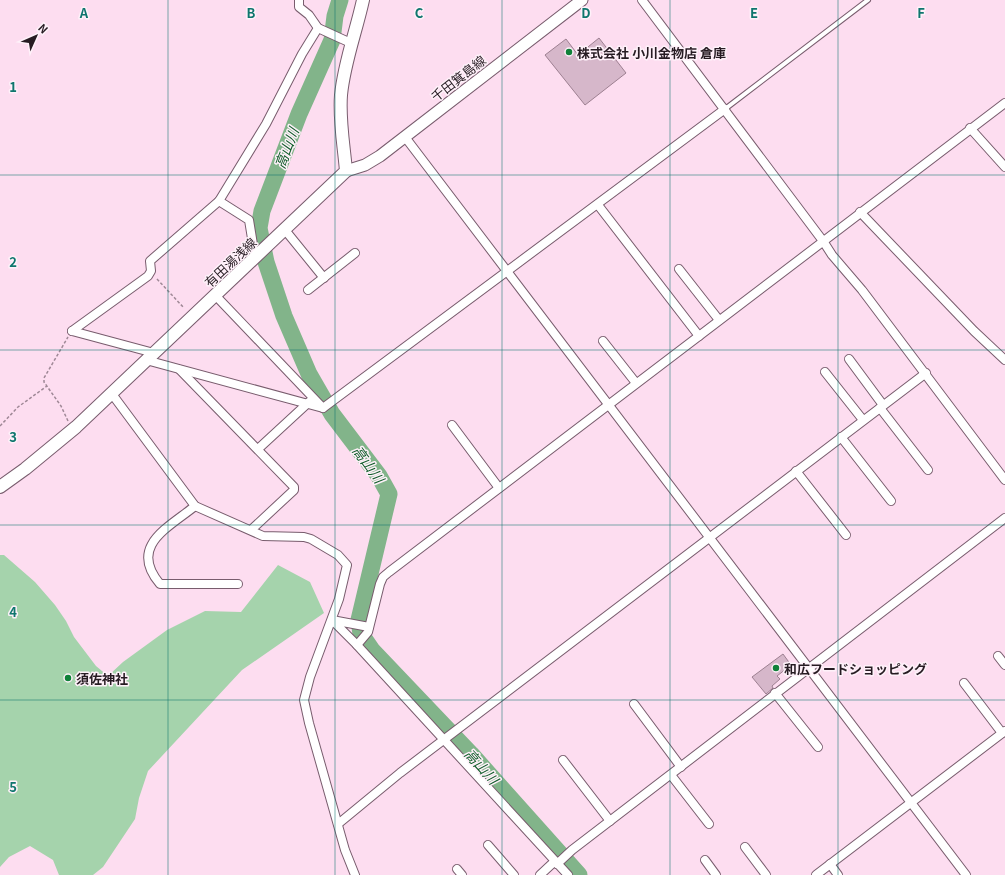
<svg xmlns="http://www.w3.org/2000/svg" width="1005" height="875" font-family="Georgia,'Noto Sans JP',serif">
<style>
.green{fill:#a5d3ac}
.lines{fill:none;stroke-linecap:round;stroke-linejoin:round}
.river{stroke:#82b48a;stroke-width:17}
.building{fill:#d6b7ca;stroke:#9d8091}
.lane-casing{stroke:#785c6d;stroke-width:6}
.street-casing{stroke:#785c6d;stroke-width:10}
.secondary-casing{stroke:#785c6d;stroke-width:13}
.primary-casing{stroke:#785c6d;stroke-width:14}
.path{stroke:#9f8896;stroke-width:1.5;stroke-dasharray:3 2;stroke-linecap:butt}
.lane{stroke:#fff;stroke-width:4}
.street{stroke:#fff;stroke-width:8}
.secondary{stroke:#fff;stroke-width:11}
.primary{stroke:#fff;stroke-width:12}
.grid{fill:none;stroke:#0f766e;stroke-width:1;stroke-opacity:0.55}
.poi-dot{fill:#0f8139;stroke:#fef1f9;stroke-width:1.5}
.labels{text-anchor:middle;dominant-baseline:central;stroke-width:3;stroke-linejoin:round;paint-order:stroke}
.poi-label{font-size:13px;font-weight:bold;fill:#261b22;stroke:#fef1f9;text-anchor:start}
.street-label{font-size:13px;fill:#261b22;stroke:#fef1f9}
.water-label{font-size:14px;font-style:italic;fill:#0e5c28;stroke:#fef1f9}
.grid-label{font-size:13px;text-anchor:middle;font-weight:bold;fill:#0f766e;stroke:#fef1f9;stroke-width:3;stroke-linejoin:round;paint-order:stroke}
</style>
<rect width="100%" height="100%" fill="#fdddf0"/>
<polygon class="green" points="0,555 4,555 35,582 55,605 66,621 74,637 96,666 108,676 123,662 167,630 205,611 241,612 278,565 310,582 324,613 242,670 148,771 139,798 135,819 103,867 93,875 59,875 53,860 30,846 9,857 0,867"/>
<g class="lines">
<polyline class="river" points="340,0 335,16 332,40 299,114 262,211 259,228 266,262 284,316 309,374 332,414 379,476 389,494 359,620 361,634 372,650 471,754 579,875"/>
</g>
<g class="building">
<polygon points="599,38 626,73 585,105 545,55 566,39 578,55"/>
<polygon points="783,654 791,665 777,676 780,679 772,686 773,688 766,694 752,677"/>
</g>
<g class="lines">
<g class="lane-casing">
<polyline id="lane" points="725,109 868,0"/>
</g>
<g class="street-casing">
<g id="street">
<polyline points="299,0 299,7 309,15 318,28 353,44"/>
<polyline points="642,0 823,241 832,255 862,290 1005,480"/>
<polyline points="970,128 1005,167"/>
<polyline points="405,137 966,875"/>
<polyline points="219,201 249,220 255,257"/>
<polyline points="598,205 699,336"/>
<polyline points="860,212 974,331 1005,360"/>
<polyline points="285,230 324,278"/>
<polyline points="679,269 719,320"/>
<polyline points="308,290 355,253"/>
<polyline points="215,295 323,408"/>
<polyline points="72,331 148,276 151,271 150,261 219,201 266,124 302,54 318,28"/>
<polyline points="72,331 154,353"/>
<polyline points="603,341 636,383"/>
<polyline points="849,359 883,405"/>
<polyline points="146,360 323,408 725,109"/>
<polyline points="180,370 294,487 294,490 251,530"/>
<polyline points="825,372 863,420"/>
<polyline points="112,394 195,506 263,536 304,537 311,539 338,555 347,565 339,599 310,677 304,700 309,723 345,850 355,875"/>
<polyline points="880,408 928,470"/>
<polyline points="452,425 499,488"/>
<polyline points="841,437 891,501"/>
<polyline points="258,449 309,402"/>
<polyline points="796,471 846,535"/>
<path d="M195,506C168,528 128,546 160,584H238"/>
<polyline points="369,627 332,620 357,645 568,875"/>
<polyline points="357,645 368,632 380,584 383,577 389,572 1005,103"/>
<polyline points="998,656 1005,665"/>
<polyline points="964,683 1002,733"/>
<polyline points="775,693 818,747"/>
<polyline points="634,704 681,767"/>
<polyline points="563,760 610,821"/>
<polyline points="671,775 709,824"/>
<polyline points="338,824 400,773 926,373"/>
<polyline points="488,845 514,875"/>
<polyline points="745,847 766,875"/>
<polyline points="705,860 716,875"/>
<polyline points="557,864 572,850 1005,518"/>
<polyline points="830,864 838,875"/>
<polyline points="457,869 462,875"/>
<polyline points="540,875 555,861"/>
<polyline points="816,875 1005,731"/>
</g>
</g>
<g class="secondary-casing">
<polyline id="secondary" points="346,171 365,165 380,156 582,0"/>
</g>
<g class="primary-casing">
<path id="primary" d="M0,487L25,469L76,427L346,171C344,146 339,121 341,95C344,63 356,32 363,0"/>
</g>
<g class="path">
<polyline points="157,279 184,308"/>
<polyline points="68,421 61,406 44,382 44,378 68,337"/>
<polyline points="0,426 18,407 47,386"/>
</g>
<use href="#lane" class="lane"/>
<use href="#street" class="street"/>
<use href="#secondary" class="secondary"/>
<use href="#primary" class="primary"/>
</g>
<path class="grid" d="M168,0V875M335,0V875M502,0V875M670,0V875M838,0V875M0,175H1005M0,350H1005M0,525H1005M0,700H1005"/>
<g class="poi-dot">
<circle cx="569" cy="52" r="4"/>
<circle cx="776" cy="668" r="4"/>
<circle cx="68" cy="678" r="4"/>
</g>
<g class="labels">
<g class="poi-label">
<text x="577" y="52">株式会社 小川金物店 倉庫</text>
<text x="784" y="668">和広フードショッピング</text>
<text x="76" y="678">須佐神社</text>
</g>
<g class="street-label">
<text transform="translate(458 78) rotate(-38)">千田箕島線</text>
<text transform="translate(230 262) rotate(-43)">有田湯浅線</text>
</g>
<g class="water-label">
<text transform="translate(286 148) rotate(-69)">高山川</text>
<text transform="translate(369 464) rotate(54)">高山川</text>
<text transform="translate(482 766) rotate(48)">高山川</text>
</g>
</g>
<g class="grid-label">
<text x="84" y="18">A</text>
<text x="251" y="18">B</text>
<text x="419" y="18">C</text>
<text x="586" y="18">D</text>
<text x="754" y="18">E</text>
<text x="921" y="18">F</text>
<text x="13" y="92">1</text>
<text x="13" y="267">2</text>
<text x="13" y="442">3</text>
<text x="13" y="617">4</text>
<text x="13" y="792">5</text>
</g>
<g transform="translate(36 36) rotate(45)" stroke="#fef1f9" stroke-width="3" paint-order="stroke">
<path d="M0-3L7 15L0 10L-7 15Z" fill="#261b22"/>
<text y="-6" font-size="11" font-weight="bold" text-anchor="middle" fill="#261b22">N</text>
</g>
</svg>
